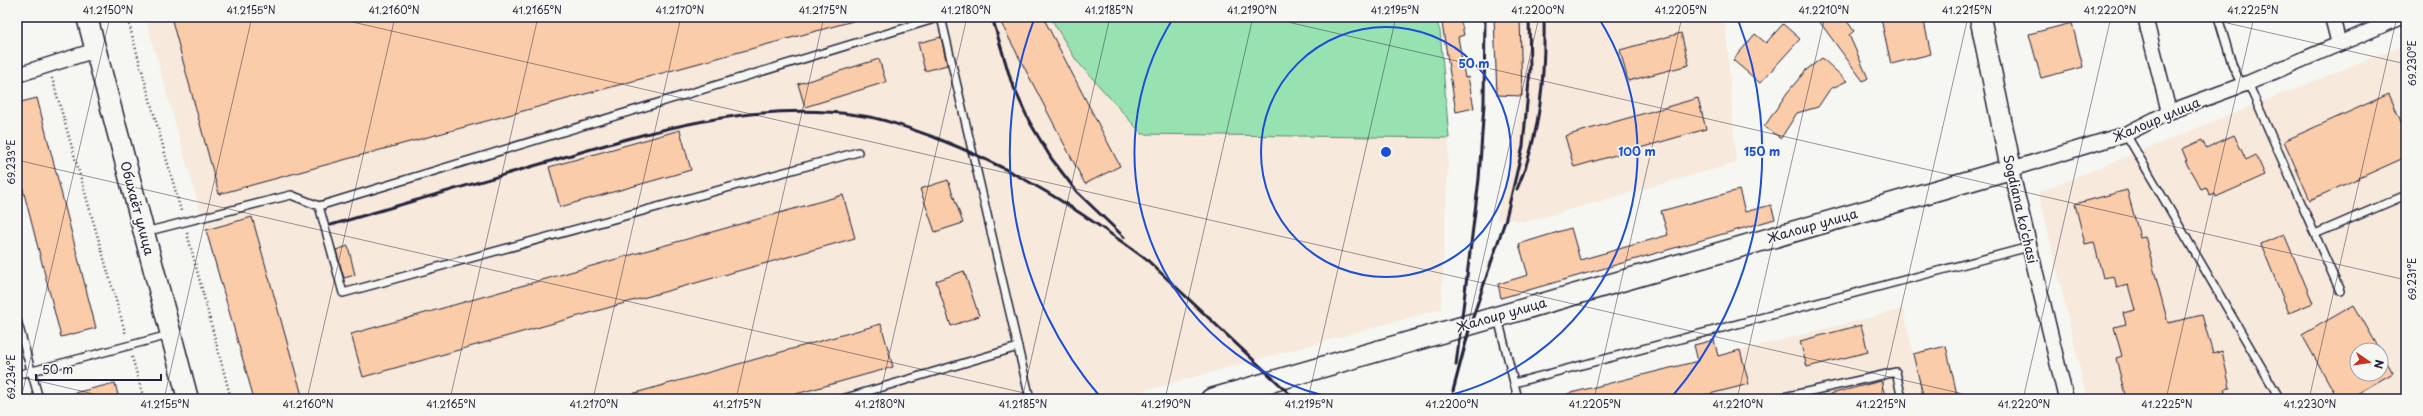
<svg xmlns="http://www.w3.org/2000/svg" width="2423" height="416" font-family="'Playpen Sans',sans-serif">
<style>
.built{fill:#f7e9dc;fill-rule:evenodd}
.green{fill:#98e2b1;stroke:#5d8276}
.building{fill:#facca9;stroke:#22223b}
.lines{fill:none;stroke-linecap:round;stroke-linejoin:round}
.lane-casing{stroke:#22223b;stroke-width:10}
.street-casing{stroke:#22223b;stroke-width:17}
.secondary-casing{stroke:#22223b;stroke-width:23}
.path{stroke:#22223b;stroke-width:2.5;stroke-dasharray:1 3;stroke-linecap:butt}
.lane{stroke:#f6f6f2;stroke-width:7}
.street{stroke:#f6f6f2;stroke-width:14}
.secondary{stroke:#f6f6f2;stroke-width:20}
.rail{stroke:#22223b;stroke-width:3}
.ticks{fill:none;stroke:#22223b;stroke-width:1;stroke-opacity:0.45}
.ring{fill:none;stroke:#1d4ed8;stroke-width:2}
.labels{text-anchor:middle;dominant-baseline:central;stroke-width:3.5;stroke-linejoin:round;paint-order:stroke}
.street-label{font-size:13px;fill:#22223b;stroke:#f6f6f2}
.centre{fill:#1d4ed8;stroke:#f6f6f2;stroke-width:2}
.ring-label{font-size:12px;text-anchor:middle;font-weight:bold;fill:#1d4ed8;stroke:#f6f6f2;stroke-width:3.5;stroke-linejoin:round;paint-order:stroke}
.neatline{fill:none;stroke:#22223b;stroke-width:1.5}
.ticks-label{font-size:10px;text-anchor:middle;fill:#22223b}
</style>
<rect width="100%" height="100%" fill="#f6f6f2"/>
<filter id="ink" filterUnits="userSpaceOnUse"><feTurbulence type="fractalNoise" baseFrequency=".025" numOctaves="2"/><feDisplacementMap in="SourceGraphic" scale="8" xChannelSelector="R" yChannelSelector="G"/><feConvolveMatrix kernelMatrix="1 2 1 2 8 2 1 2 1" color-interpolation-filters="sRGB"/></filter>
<g filter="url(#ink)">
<g class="built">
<polygon points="145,17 1050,17 1076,60 1142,134 1449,138 1441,309 1114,399 254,399"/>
<polygon points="1514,17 1725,17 1736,163 1525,222 1506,218 1496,220 1520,110"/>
<path d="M2406,44V399H2087L2039,192ZM2357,350H2381V374H2357Z"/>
<polygon points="1903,309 1913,354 1946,347 1958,399 1548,399 1698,361 1694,345 1714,340 1718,356"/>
</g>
<polygon class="green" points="1050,17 1435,17 1440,31 1449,138 1142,134 1076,60"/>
<g class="building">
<polygon points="171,17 852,17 853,21 219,194"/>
<polygon points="998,17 1043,17 1120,166 1085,184"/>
<polygon points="1441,17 1460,17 1464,35 1458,37 1465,78 1468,77 1474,108 1456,112"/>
<polygon points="1494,17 1520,17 1522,96 1497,95"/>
<polygon points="1816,17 1844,17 1854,31 1849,35 1868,78 1863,81"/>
<polygon points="1889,17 1923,17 1931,54 1891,64 1881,19"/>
<polygon points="2072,23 2083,67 2041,78 2029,34"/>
<polygon points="1783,24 1800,39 1760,83 1733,60 1755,34 1766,43"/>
<polygon points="1681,33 1689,65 1628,81 1620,50"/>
<polygon points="941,37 947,65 925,71 918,43"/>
<polygon points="1822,58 1847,81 1830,89 1818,107 1797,113 1781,138 1764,127 1787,93 1806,70"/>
<polygon points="879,59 886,82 805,107 798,84"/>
<polygon points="2389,94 2406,133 2406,157 2310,200 2284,141"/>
<polygon points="37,98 96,328 61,337 17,166 17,103"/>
<polygon points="1698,98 1706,129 1574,167 1565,136"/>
<polygon points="680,130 691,170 560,207 549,167"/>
<polygon points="2234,135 2246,160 2256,155 2265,175 2216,197 2215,194 2210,196 2206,187 2201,189 2185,161 2187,161 2182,149 2202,140 2206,148"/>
<polygon points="948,180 963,223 935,232 920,189"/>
<polygon points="1739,190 1745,212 1771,205 1775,219 1501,298 1498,284 1528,275 1519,244 1571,228 1580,260 1668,235 1661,211"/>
<polygon points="2127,190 2140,237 2145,236 2168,323 2202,315 2213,354 2222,351 2230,388 2224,389 2227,399 2126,399 2116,358 2122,356 2114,327 2126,324 2123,313 2135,310 2128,285 2117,288 2114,276 2103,278 2094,242 2085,244 2075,204"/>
<polygon points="843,195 855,238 363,377 351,334"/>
<polygon points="252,217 303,399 254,399 206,230"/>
<polygon points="2284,234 2313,303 2289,313 2261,244"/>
<polygon points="348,246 355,275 344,278 336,250"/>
<polygon points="964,271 979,316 951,326 936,281"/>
<polygon points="2354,305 2380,350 2357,350 2357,374 2381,374 2381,352 2393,373 2348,399 2338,399 2302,335"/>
<polygon points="881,324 893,367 778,399 629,399 628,395"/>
<polygon points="1861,325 1868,352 1807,367 1800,341"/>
<polygon points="1714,340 1718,356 1740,350 1749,384 1690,399 1568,399 1567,394 1698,361 1694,345"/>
<polygon points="1946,346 1958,399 1924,399 1913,354"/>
<polygon points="1881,381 1886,399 1831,399 1830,394"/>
<polygon points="115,383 119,399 71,399 70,394"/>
</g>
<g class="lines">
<g class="lane-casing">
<g id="lane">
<polyline points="941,17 1030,399"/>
<polyline points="2218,17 2233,67 2242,85"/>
<polyline points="2248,83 2340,291"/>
<polyline points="2126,134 2280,399"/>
<polyline points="319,206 941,17"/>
<polyline points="145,232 291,195 319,206 343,293 858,152"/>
<polyline points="2315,234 2406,195"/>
<polyline points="1498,318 1518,399"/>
<polyline points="17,320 39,399"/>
<polyline points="17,375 169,335"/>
<polyline points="1514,383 2029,247"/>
<polyline points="1262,386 1267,399"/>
<polyline points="842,399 1018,347"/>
<polyline points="1775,399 1896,372 1902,399"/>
</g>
</g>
<g class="street-casing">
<g id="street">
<polyline points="2145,17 2169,112"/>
<polyline points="2332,17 2339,44"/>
<polyline points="17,75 96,50"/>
<polyline points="2066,399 2011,169 2126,134 2169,112 2248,83 2402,17"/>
</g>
</g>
<g class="secondary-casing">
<g id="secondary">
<polyline points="87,17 188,399"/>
<polyline points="1211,399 2011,169 1980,17"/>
</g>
</g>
<g class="path">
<polyline points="127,17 181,211"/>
<polyline points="52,78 126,335"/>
<polyline points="187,233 231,399"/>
<polyline points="132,357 144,399"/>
</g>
<use href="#lane" class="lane"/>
<use href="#street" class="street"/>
<use href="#secondary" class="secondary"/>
<g class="rail">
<polyline points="992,17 1011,81 1029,121 1051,158 1077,192 1124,237"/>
<path d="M1517,189C1541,135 1545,76 1544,17"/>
<path d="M331,225C402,204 473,183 544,163C645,133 750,100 857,115C883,118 911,129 936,138C1016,169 1078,209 1147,260"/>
<polyline points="1144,257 1295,399"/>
<polyline points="1456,365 1479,179 1484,104 1485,17"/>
<polyline points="1453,391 1471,323 1506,218 1523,146 1530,70 1529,17"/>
</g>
</g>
</g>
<path class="ticks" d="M331,17L1985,399M1266,17L2406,280M2201,17L2406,64M17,160L1050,399M17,376L115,399M21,399L110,17M164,399L252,17M307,399L395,17M450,399L538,17M593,399L681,17M736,399L824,17M879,399L967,17M1022,399L1110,17M1165,399L1253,17M1308,399L1396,17M1451,399L1539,17M1594,399L1682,17M1737,399L1825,17M1880,399L1968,17M2023,399L2111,17M2166,399L2254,17M2309,399L2397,17"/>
<g class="ring">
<circle cx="1386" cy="152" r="125"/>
<path d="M1340 399A251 251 0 0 1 1174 17M1598 17A251 251 0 0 1 1432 399"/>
<path d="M1102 399A376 376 0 0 1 1035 17M1737 17A376 376 0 0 1 1670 399"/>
</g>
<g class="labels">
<g class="street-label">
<text transform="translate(2156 119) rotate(-23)">Жалоир улица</text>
<text transform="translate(138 208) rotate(75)">Обихаёт улица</text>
<text transform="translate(2021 209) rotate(77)">Sogdiana ko'chasi</text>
<text transform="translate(1812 225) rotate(-16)">Жалоир улица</text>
<text transform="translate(1501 314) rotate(-16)">Жалоир улица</text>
</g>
</g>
<circle cx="1386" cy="152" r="6" class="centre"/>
<g class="ring-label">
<text x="1474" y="68">50 m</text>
<text x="1637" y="156">100 m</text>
<text x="1762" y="156">150 m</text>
</g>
<rect width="2423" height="416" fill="none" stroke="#f6f6f2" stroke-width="44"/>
<g transform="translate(2369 362) rotate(103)"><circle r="19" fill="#f6f6f2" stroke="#a1a1a9"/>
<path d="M0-3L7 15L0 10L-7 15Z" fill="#c8321e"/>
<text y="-6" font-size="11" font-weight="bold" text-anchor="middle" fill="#22223b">N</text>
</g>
<path d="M36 374v6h125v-6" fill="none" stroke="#22223b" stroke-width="2"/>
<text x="42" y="374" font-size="12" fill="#22223b" stroke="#f6f6f2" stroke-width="3" paint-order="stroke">50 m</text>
<rect x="22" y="22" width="2379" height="372" class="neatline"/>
<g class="ticks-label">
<text x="108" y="14">41.2150°N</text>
<text x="251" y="14">41.2155°N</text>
<text x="394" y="14">41.2160°N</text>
<text x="537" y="14">41.2165°N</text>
<text x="680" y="14">41.2170°N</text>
<text x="823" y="14">41.2175°N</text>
<text x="966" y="14">41.2180°N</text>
<text x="1109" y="14">41.2185°N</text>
<text x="1252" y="14">41.2190°N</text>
<text x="1395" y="14">41.2195°N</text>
<text x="1538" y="14">41.2200°N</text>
<text x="1681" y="14">41.2205°N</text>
<text x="1824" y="14">41.2210°N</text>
<text x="1967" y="14">41.2215°N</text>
<text x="2110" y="14">41.2220°N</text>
<text x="2253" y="14">41.2225°N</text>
<text transform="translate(2412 63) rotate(-90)" y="4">69.230°E</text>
<text transform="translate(11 162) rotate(-90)" y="4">69.233°E</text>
<text transform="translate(2412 279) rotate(-90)" y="4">69.231°E</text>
<text transform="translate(11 377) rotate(-90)" y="4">69.234°E</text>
<text x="165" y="408">41.2155°N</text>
<text x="308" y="408">41.2160°N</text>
<text x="451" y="408">41.2165°N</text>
<text x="594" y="408">41.2170°N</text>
<text x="737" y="408">41.2175°N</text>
<text x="880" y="408">41.2180°N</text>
<text x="1023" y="408">41.2185°N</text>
<text x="1166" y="408">41.2190°N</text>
<text x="1309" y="408">41.2195°N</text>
<text x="1452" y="408">41.2200°N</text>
<text x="1595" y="408">41.2205°N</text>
<text x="1738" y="408">41.2210°N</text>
<text x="1881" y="408">41.2215°N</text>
<text x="2024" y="408">41.2220°N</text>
<text x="2167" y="408">41.2225°N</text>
<text x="2310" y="408">41.2230°N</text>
</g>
</svg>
